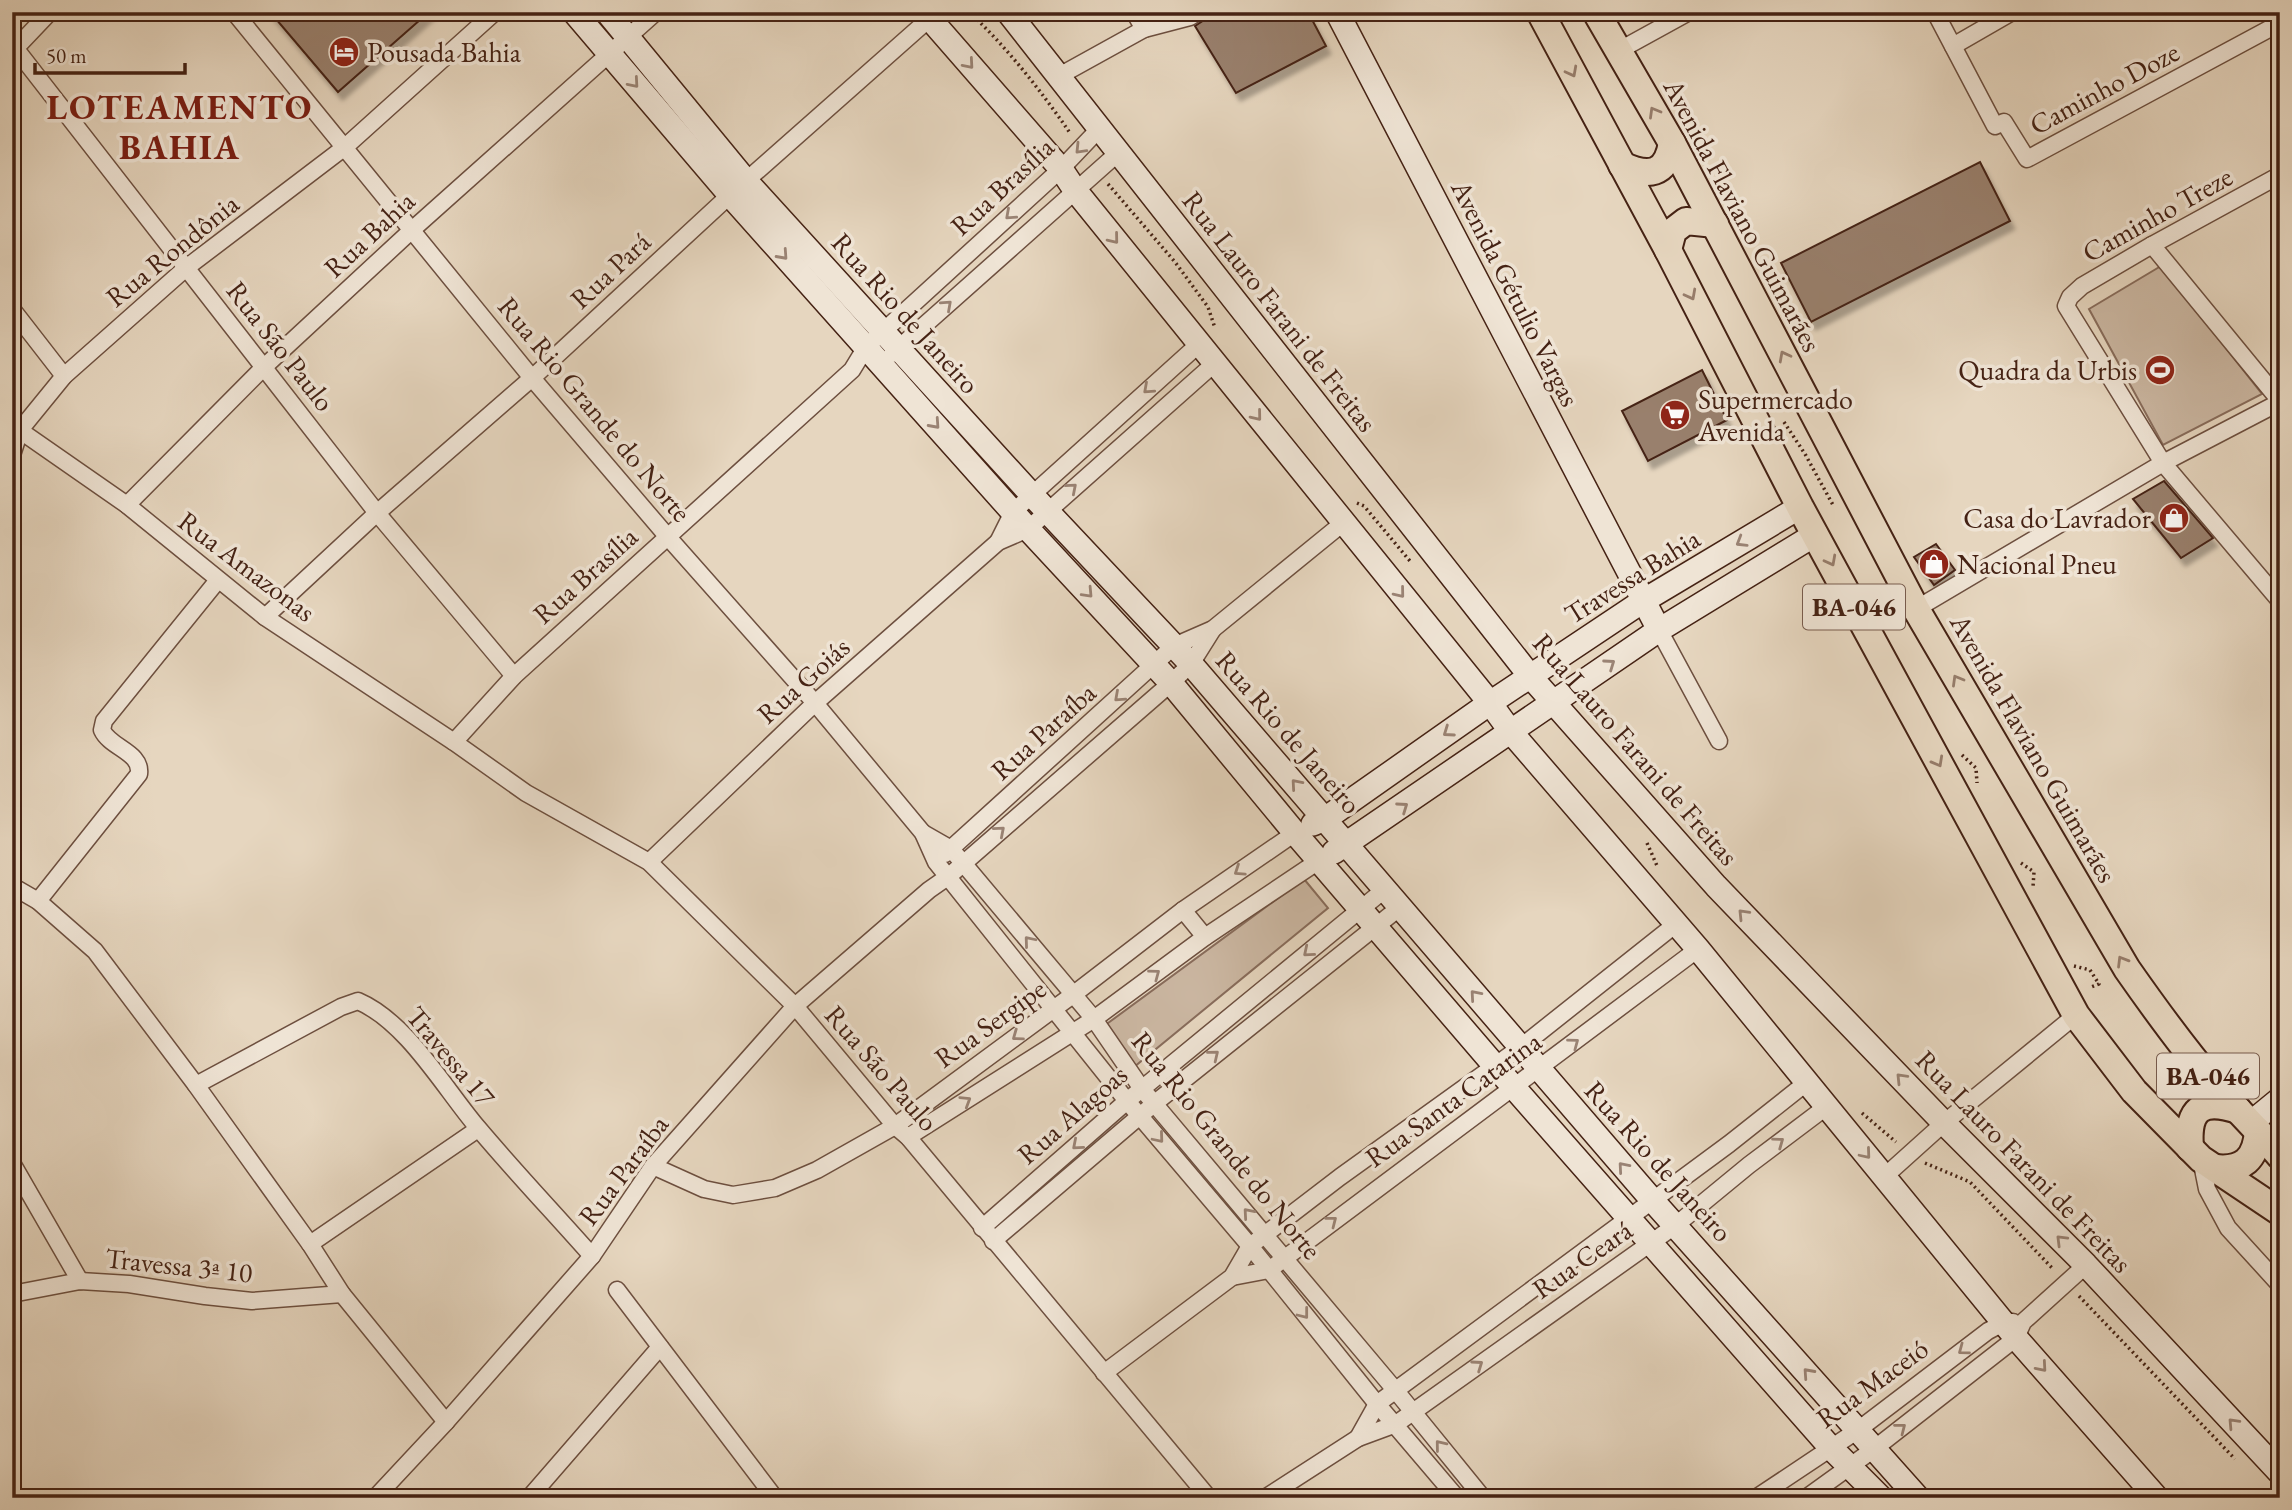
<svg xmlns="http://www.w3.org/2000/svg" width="2292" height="1510" font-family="'EB Garamond',serif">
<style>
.green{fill:#cbb7a2;stroke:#886c5b;stroke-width:2}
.building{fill:#99806d;stroke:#452214;stroke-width:2;filter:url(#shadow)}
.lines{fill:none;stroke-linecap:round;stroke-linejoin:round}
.street-casing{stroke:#6d4f3f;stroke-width:19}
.secondary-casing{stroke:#452214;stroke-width:26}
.primary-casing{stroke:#452214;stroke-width:30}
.path{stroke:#452214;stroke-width:3.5;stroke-dasharray:2 3.5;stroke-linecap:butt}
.street{stroke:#efe4d5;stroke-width:16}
.secondary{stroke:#efe4d5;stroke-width:23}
.primary{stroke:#e6d6bf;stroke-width:26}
.oneway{stroke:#9a8374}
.oneway2{stroke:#967c6a}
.labels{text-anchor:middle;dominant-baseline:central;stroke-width:7;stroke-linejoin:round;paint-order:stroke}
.shield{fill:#efe4d5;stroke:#785c4e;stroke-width:2}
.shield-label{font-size:26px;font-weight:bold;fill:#452214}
.poi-label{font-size:28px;fill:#452214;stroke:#efe4d5;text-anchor:start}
.street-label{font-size:28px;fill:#452214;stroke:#efe4d5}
.district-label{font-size:35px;font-weight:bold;letter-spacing:2px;fill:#7a1f14;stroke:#efe4d5}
</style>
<defs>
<filter id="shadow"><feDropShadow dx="4.5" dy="8" stdDeviation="2" flood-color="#0004"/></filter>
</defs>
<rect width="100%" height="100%" fill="#e6d6bf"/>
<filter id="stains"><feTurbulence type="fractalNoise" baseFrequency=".00286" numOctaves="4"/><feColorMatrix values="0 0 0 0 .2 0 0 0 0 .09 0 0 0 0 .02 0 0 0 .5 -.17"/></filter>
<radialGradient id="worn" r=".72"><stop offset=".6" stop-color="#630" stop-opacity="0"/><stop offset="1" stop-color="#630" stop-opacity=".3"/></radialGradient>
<g class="green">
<polygon points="2161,266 2262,394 2163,445 2089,309"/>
<polygon points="1304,879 1328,908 1134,1067 1104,1026"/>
</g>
<g class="building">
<polygon points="270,12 429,12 338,92"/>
<polygon points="1208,12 1308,12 1326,46 1236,93 1195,26 1204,20"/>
<polygon points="1980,162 2010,221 1811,322 1781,263"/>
<polygon points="1702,370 1727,420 1648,461 1622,411"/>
<polygon points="2164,481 2213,538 2181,558 2133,499"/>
<polygon points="1936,544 1955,570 1934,585 1914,557"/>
</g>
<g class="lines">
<g class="street-casing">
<g id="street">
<polyline points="234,12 532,378 667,536 815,703 923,833 936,862 1127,1101 1250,1246 1377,1404 1457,1498"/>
<polyline points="1134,12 1144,29"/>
<polyline points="1935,12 1995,126 2004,122 2027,159 2280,23"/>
<polyline points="12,44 377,513 514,676"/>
<polyline points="1953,46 2012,12"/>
<polyline points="1618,51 1689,12"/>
<polyline points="12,52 50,12"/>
<polyline points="1059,76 1144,29 1190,17 1198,12"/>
<polyline points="2280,175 2152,245 2082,286 2070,297 2066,306 2163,463 2280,601"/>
<polyline points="2152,245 2280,401"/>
<polyline points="12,309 64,376"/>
<polyline points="892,354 1118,153"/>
<polyline points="12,425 127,505 265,617 454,742 526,793 649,862 795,1006 895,1126 908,1137 1209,1498"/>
<polyline points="12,455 20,430 64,376 186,268 345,147 495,12"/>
<polyline points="127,505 264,367 413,229 656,12"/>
<polyline points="998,542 1013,512 1199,344"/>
<polyline points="1916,609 2163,463 2280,402"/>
<polyline points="265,617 377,513 532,378 730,195 929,19"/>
<polyline points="1659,630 1719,741"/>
<polyline points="454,742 514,676 852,370 866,347 1061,169 1099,129"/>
<polyline points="923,833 951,849 963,863 1094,1019 1142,1089 1396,1391 1483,1498"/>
<polyline points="945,854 1174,646 1213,629 1343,523"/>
<polyline points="649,862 815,703 998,542 1028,529 1215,363"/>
<polyline points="12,886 38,901 95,951 196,1085 310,1244 342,1294 446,1422"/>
<path d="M38,901L139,774C142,752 110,748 102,730L104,721L218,580"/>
<polyline points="1183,910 1205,937"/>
<path d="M196,1085L341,1007L358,1001C407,1022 444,1088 478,1128C515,1172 554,1213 592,1256"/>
<polyline points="908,1137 1094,1019 1205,937 1320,860"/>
<polyline points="2201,1159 2207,1189 2228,1228 2280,1285"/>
<polyline points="12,1163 80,1281"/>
<polyline points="653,1166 704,1189 733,1195 775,1188 817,1170 895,1126 1074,994 1183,910 1295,833"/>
<polyline points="1884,1177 1944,1123 2076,1015"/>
<polyline points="982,1228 1127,1101 1384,890"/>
<polyline points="993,1241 1155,1103 1399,908"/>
<polyline points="310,1244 478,1129"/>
<polyline points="1232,1277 1269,1270 1698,949"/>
<polyline points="617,1290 775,1498"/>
<polyline points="12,1294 80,1281 129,1284 205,1296 252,1301 342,1294"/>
<polyline points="1104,1373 1232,1277 1250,1246 1340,1177 1521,1047 1676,924"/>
<polyline points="1358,1438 1377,1404 1729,1144 1806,1083"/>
<polyline points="375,1498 446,1422 592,1256 653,1166 795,1006 929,890 949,876 1171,683 1191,664 1213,629"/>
<polyline points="529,1498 660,1347"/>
<polyline points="1265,1498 1358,1438 1396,1424 1676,1225 1749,1165 1826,1107"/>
<polyline points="1756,1498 1858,1430 1988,1331 2005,1322 2013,1322"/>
<polyline points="1806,1498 1874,1449 2016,1338 2023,1322 2086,1265"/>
</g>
</g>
<g class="secondary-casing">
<g id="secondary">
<polyline points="574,12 730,195 1028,529 1171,683 1295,833 1495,1066 1830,1447 1881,1498"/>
<polyline points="607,12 746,181 1031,494 1191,664 1653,1201 1918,1498"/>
<polyline points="924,12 1061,169 1075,190 1490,703 1511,732 1698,949 2016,1338 2157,1498"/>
<polyline points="1008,12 1530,676 1716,886 1944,1123 2086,1265 2280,1473"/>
<polyline points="1337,12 1659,630"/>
<polyline points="1313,824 1325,819 1490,703 1643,601 1800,507"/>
<polyline points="1334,852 1659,630 1816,534"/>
<polyline points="2252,1122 2280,1099"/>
</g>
</g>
<g class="primary-casing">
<g id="primary">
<polyline points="1540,12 1668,250 1800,507 2076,1015 2134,1091 2201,1159 2280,1212"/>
<path d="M1596,12L1672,143L1916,609L2127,969C2155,1009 2183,1048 2215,1085C2236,1109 2259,1131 2280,1156"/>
<path d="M1622,165C1648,177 1666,176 1672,143"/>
<polyline points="1668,250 1673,231 1686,221 1715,224"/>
<path d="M2190,1148C2187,1109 2201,1098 2238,1110"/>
<path d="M2215,1168C2243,1171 2256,1159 2258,1131"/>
</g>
</g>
<g class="path">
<path d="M969,12C1006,46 1042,92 1070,133"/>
<polyline points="1108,184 1175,262 1208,307 1215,328"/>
<polyline points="1784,422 1805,454 1833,505"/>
<polyline points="1357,503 1364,506 1410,561"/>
<polyline points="1962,755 1976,768 1977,783"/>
<polyline points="1647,843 1658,868"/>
<polyline points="2021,863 2034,872 2033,887"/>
<polyline points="2074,966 2090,970 2099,984 2089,988"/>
<polyline points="1862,1113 1896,1142"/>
<polyline points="1925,1163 1970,1182 2054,1270"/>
<polyline points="2079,1296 2235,1459"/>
</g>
<use href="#street" class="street"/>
<use href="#secondary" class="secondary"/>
<use href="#primary" class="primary"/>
</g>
<defs><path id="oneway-chevron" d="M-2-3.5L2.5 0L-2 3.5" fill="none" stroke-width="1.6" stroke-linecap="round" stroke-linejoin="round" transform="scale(1.75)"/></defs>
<g class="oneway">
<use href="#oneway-chevron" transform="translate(969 64) rotate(49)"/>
<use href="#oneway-chevron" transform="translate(634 83) rotate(49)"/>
<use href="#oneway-chevron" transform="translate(1080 149) rotate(134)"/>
<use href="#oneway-chevron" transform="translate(1010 215) rotate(138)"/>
<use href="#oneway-chevron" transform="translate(1114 239) rotate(51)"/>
<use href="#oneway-chevron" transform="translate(783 255) rotate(48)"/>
<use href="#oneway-chevron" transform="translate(947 305) rotate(-42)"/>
<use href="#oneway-chevron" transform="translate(1148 389) rotate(138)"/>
<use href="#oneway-chevron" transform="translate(1257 416) rotate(51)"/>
<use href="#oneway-chevron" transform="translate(935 424) rotate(48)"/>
<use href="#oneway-chevron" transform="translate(1072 488) rotate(-41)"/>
<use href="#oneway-chevron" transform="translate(1741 542) rotate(149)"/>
<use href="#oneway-chevron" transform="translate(1088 593) rotate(47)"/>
<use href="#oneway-chevron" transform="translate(1400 593) rotate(51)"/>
<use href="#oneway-chevron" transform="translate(1610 664) rotate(-35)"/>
<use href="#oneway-chevron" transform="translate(1119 697) rotate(138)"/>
<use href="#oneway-chevron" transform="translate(1448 732) rotate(145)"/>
<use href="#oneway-chevron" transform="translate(1296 784) rotate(-131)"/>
<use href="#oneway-chevron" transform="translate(1403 807) rotate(-35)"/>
<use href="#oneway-chevron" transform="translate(1000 831) rotate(-41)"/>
<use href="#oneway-chevron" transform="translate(1239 871) rotate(146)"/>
<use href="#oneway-chevron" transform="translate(1743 914) rotate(-134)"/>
<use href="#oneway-chevron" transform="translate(1029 941) rotate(-130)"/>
<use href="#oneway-chevron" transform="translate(1308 952) rotate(140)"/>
<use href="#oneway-chevron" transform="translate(1155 974) rotate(-37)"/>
<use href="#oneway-chevron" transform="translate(1475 995) rotate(-131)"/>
<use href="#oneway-chevron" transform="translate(1017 1036) rotate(144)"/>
<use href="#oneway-chevron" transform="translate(1574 1043) rotate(-37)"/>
<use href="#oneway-chevron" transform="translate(1214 1055) rotate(-39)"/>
<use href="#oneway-chevron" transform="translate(1901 1078) rotate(-134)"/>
<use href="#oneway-chevron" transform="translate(966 1101) rotate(-32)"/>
<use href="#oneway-chevron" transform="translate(1159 1138) rotate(50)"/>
<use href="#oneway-chevron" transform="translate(1779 1142) rotate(-36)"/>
<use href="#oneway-chevron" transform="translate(1077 1145) rotate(139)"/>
<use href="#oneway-chevron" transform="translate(1866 1154) rotate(50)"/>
<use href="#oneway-chevron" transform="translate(1623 1167) rotate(-131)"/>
<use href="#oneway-chevron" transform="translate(1248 1213) rotate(-131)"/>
<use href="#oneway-chevron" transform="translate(1332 1221) rotate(-38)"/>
<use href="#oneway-chevron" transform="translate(2061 1240) rotate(-135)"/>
<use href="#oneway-chevron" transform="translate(1304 1314) rotate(52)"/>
<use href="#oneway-chevron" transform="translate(1963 1350) rotate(143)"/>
<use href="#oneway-chevron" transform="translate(1478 1365) rotate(-35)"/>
<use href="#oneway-chevron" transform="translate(2042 1367) rotate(49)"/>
<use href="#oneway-chevron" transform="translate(1808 1373) rotate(-132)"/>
<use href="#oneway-chevron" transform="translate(2233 1423) rotate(-133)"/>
<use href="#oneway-chevron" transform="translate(1901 1428) rotate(-38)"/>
<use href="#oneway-chevron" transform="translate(1440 1445) rotate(-129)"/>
</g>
<g class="oneway2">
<use href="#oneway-chevron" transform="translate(1572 72) rotate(62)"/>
<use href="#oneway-chevron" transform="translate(1654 112) rotate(-120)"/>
<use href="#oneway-chevron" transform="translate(1691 295) rotate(62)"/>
<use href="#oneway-chevron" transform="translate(1784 356) rotate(-118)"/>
<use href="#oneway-chevron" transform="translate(1831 561) rotate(62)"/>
<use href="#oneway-chevron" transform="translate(1957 680) rotate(-120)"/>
<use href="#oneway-chevron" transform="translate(1938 762) rotate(61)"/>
<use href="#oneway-chevron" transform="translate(2122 961) rotate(-121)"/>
</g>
<defs>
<g id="hotel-disc" transform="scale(1.575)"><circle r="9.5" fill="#8f2418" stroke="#efe4d5"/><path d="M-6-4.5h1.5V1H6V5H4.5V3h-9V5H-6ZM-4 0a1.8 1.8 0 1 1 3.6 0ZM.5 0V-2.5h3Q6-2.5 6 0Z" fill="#fff"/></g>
<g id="stadium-disc" transform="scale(1.575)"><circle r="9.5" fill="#8f2418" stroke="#efe4d5"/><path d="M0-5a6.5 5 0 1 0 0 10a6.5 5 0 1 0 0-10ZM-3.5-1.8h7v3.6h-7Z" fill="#fff"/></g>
<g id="supermarket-disc" transform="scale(1.575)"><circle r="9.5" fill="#8f2418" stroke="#efe4d5"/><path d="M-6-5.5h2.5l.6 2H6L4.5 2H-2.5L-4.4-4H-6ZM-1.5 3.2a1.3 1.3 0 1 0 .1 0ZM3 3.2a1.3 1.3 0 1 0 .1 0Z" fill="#fff"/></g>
<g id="shop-disc" transform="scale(1.575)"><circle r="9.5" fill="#8f2418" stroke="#efe4d5"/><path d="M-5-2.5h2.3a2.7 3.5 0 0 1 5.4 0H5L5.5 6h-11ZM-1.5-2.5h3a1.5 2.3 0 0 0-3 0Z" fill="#fff"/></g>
</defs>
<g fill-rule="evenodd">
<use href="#hotel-disc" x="344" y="52"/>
<use href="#stadium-disc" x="2160" y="370"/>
<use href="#supermarket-disc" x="1675" y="415"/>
<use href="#shop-disc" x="2174" y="518"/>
<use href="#shop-disc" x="1934" y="564"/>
</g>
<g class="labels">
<g class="shield">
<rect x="1803" y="584.5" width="102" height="45" rx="5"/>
<rect x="2157" y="1053.5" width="102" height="45" rx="5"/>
</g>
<g class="shield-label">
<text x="1854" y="607">BA-046</text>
<text x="2208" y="1076">BA-046</text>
</g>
<g class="poi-label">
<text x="367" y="52">Pousada Bahia</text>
<text x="2137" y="370" text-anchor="end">Quadra da Urbis</text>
<text x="1698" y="399">Supermercado<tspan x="1698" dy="32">Avenida</tspan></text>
<text x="2151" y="518" text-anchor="end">Casa do Lavrador</text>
<text x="1957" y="564">Nacional Pneu</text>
</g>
<g class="street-label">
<text transform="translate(2104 88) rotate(-28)">Caminho Doze</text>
<text transform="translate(1002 186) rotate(-43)">Rua Brasília</text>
<text transform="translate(2157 214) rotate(-29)">Caminho Treze</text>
<text transform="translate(1743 215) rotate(62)">Avenida Flaviano Guimarães</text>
<text transform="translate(369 234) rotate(-43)">Rua Bahia</text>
<text transform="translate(172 250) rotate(-39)">Rua Rondônia</text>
<text transform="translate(610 270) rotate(-43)">Rua Pará</text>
<text transform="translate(1516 293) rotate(63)">Avenida Gétulio Vargas</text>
<text transform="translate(1280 311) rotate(52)">Rua Lauro Farani de Freitas</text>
<text transform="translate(906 313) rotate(48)">Rua Rio de Janeiro</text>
<text transform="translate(281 346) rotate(52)">Rua São Paulo</text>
<text transform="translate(595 409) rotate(50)">Rua Rio Grande do Norte</text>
<text transform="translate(247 566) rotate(37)">Rua Amazonas</text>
<text transform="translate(585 575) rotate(-42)">Rua Brasília</text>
<text transform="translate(1632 576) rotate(-32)">Travessa Bahia</text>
<text transform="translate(803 680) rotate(-42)">Rua Goiás</text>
<text transform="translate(1043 731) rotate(-42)">Rua Paraíba</text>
<text transform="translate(1289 732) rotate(49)">Rua Rio de Janeiro</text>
<text transform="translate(2034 748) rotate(60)">Avenida Flaviano Guimarães</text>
<text transform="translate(1636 749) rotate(49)">Rua Lauro Farani de Freitas</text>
<text transform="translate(990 1023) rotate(-36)">Rua Sergipe</text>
<text transform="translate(451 1056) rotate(50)">Travessa 17</text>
<text transform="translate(882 1068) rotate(49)">Rua São Paulo</text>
<text transform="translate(1453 1099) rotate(-36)">Rua Santa Catarina</text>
<text transform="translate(1072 1114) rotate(-41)">Rua Alagoas</text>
<text transform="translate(1227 1145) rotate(51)">Rua Rio Grande do Norte</text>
<text transform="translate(1659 1161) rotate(48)">Rua Rio de Janeiro</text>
<text transform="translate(2024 1161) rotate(46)">Rua Lauro Farani de Freitas</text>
<text transform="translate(623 1170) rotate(-53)">Rua Paraíba</text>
<text transform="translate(1582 1259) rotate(-35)">Rua Ceará</text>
<text transform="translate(179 1265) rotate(6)">Travessa 3ª 10</text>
<text transform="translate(1872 1383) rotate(-36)">Rua Maceió</text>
</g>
<g class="district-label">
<text x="180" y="106">LOTEAMENTO<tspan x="180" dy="40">BAHIA</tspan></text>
</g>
</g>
<rect width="2292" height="1510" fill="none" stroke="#e6d6bf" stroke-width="42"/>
<rect x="14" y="14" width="2264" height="1482" fill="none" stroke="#452214" stroke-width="3.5"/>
<rect x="21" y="21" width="2250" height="1468" fill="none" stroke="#452214" stroke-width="2"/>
<path d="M35 63v10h150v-10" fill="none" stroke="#452214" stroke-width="3.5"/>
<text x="46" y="63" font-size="21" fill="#452214" stroke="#efe4d5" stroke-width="5" paint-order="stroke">50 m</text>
<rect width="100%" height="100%" filter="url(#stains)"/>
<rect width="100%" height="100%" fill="url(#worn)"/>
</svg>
